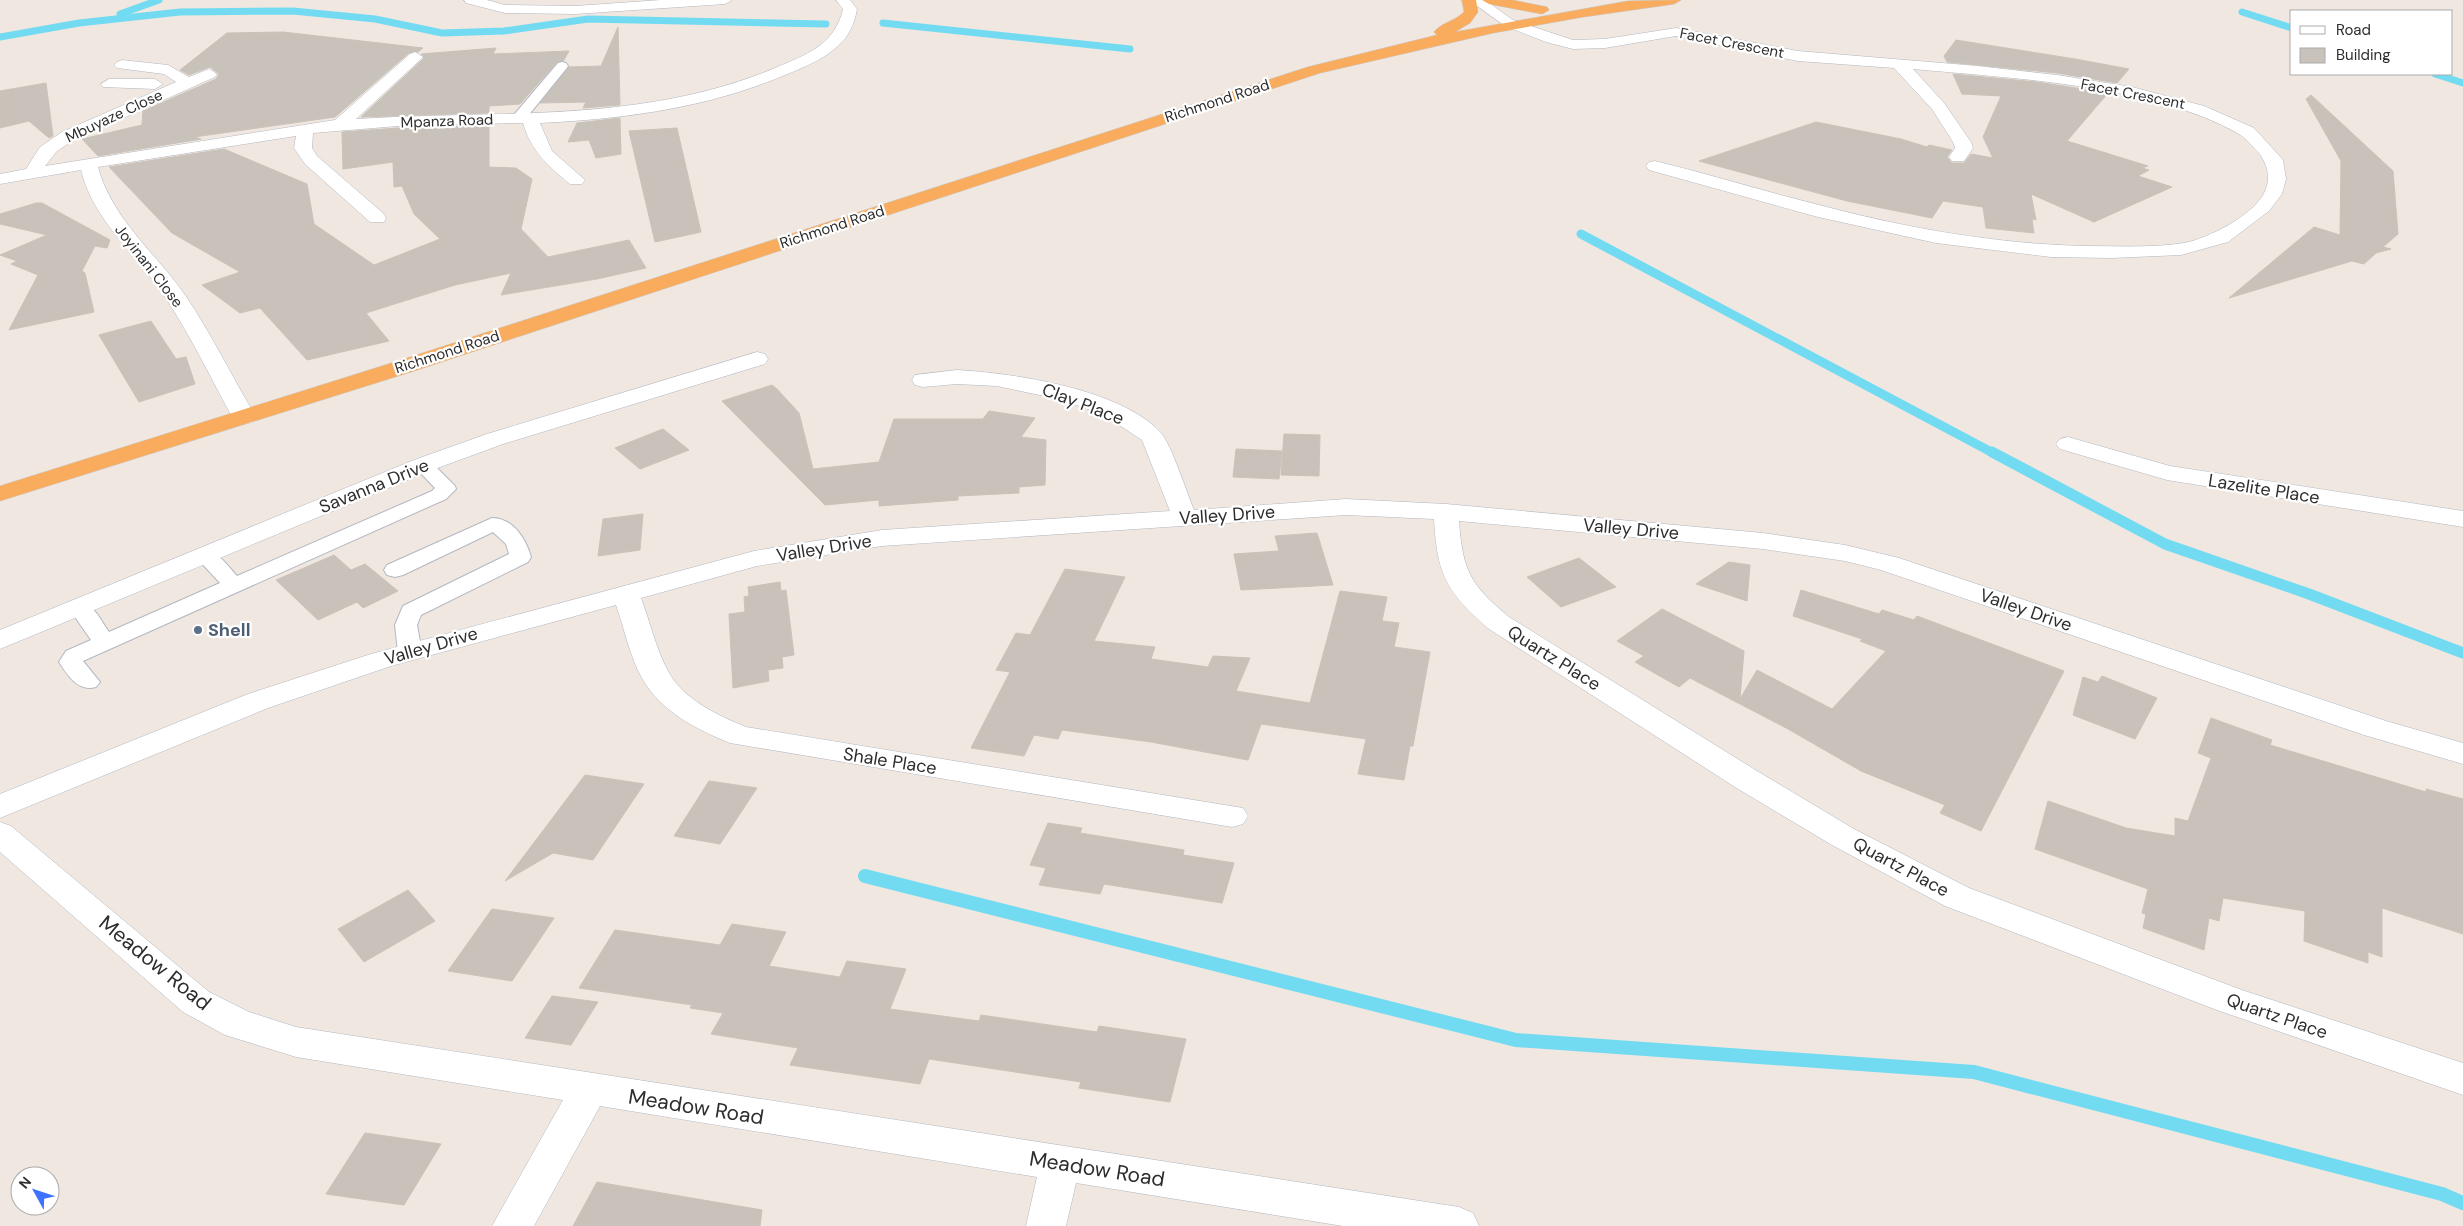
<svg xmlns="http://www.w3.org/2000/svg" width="2463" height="1226" font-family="'DM Sans',sans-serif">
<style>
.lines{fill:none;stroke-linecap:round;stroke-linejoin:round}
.stream-far3{stroke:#72dbf2;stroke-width:7}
.stream-far2{stroke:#72dbf2;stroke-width:9}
.stream-far1{stroke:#72dbf2;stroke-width:11}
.stream{stroke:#72dbf2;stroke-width:14}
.building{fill:#c8c2bb;stroke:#cbc3b9}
.service-casing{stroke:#b3b7c1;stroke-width:2}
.minor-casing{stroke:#b3b7c1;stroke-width:1}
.tertiary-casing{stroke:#b3b7c1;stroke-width:1}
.trunk-casing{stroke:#c8c8c8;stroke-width:1}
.service{fill:#fff;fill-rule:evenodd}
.minor{fill:#fff;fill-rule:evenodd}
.tertiary{fill:#fff;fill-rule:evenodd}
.trunk{fill:#faac5e;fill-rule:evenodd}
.service-dot{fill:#5c6f8a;stroke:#fff;stroke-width:2}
.labels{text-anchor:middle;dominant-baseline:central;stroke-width:4.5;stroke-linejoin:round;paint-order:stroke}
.far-street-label{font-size:15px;fill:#2d2d2d;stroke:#fff}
.street-label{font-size:18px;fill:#2d2d2d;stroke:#fff}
.service-label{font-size:18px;font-weight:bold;fill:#4e5e75;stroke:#fff;text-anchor:start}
.near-street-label{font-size:21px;fill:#2d2d2d;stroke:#fff}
</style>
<rect width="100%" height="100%" fill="#efe7e0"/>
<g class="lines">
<g class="stream-far3">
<polyline points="2242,12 2292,28"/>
<polyline points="120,14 159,0"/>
<polyline points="883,23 1130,49"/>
<polyline points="0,37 79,23 180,12 293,11 375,19 442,33 504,31 588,19 826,24"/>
<polyline points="2435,74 2463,83"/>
</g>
<polyline class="stream-far2" points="1581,234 1995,454"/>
<polyline class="stream-far1" points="1992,452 2165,544 2309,594 2463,653"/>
<polyline class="stream" points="865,876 1516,1040 1974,1072 2442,1194 2463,1203"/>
</g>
<g class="building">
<polygon points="618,27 620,105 583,108 586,102 540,103 569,67 601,66"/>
<polygon points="283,32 423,48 418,52 409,53 335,117 194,137 201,139 98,156 82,139 142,125 143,111 216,79 219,74 210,67 189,75 180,70 227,33"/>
<polygon points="1956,40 2075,59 2129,69 2117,83 2057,73 1947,62 1944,56"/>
<polygon points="496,48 493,54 569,51 564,60 557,62 520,104 489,106 489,113 361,117 424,58 421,54"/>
<polygon points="1953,74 2037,82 2108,93 2067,141 2148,166 2142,168 2149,170 2138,176 2172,187 2094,222 2031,194 2036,220 2032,219 2034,233 1986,228 1983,207 1943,201 1932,218 1847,201 1699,161 1816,122 1901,139 1927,147 1929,145 1952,150 1947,157 1952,163 1964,163 1971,154 1993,158 1983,137 2001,96 1962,94"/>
<polygon points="46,83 53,136 49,138 29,121 0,128 0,91"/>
<polygon points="2311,95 2393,171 2398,234 2383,247 2391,249 2376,253 2364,264 2352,261 2229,298 2314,227 2340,235 2341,161 2306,99"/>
<polygon points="620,118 621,154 596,158 589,140 568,142 577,123"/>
<polygon points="489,126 489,167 516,168 532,179 521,229 548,257 629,240 646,268 597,279 501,295 511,273 455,285 366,313 389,341 307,360 260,308 240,313 202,285 240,272 172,233 109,167 224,149 307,184 314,224 374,265 440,239 414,214 402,186 394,187 393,162 343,169 342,132 398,128"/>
<polygon points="677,128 701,232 655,242 629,131"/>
<polygon points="36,203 42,203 110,240 107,248 95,246 82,271 85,273 94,312 9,330 38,275 11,264 17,261 0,255 47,235 0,224 0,214"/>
<polygon points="151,321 176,359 186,357 195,384 139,402 99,335"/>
<polygon points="772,385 777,389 799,413 813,469 879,462 894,419 983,419 989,411 1035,418 1021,437 1046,440 1045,485 1019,487 1019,493 958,496 958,500 879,506 879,500 825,505 722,401"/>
<polygon points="663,429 689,450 640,469 615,448"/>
<polygon points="1284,434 1320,435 1319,476 1281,475"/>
<polygon points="1236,449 1282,451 1279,479 1233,477"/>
<polygon points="643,514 640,550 598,556 603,519"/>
<polygon points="1317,533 1333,585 1241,590 1234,554 1279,551 1275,536"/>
<polygon points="334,555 351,570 365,564 398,591 363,608 357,602 318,620 276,580"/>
<polygon points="1579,558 1616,587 1561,607 1527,577"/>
<polygon points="1729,562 1750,565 1747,601 1696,584"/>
<polygon points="1065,569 1125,577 1094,641 1155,647 1151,659 1208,667 1213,656 1250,658 1236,691 1310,703 1340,591 1387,597 1382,621 1399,623 1394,647 1430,652 1413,746 1410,746 1404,780 1358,774 1366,739 1261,724 1248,760 1151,742 1062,730 1058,739 1034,735 1024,756 971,748 1010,672 996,670 1016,633 1030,635"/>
<polygon points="780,582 781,591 786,590 794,655 782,657 783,668 768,670 769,681 733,688 729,614 745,612 744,597 749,596 748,587"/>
<polygon points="1801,590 1879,614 1882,610 1914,620 1917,616 2064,671 1981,831 1940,813 1945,805 1861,771 1788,729 1690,678 1679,687 1635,662 1644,656 1617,641 1662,609 1744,651 1740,699 1757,670 1832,709 1886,651 1860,641 1862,639 1793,616"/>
<polygon points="2102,676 2157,698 2135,739 2073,715 2083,677 2098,682"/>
<polygon points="2211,718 2272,740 2270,745 2426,792 2426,789 2463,799 2463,934 2382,908 2382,957 2368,952 2368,963 2304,941 2305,911 2223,898 2219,921 2209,918 2204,950 2143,928 2146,914 2142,913 2148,889 2035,849 2048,801 2126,828 2175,836 2175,818 2188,821 2211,758 2198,753"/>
<polygon points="585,775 644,784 593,860 553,853 505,881"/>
<polygon points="709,781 757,788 720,844 674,836"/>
<polygon points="1048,823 1082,828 1080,833 1184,850 1183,855 1234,863 1222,903 1104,884 1100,894 1039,885 1046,868 1030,865"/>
<polygon points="408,890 435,921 364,962 338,929"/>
<polygon points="492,909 554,918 512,981 448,971"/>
<polygon points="732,924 786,932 769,966 840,977 847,961 906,969 890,1009 979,1021 981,1015 1097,1032 1099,1026 1186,1039 1170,1102 1079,1088 1081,1082 929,1059 920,1084 790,1065 798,1048 711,1034 723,1013 690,1008 692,1005 579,988 615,930 720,945"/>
<polygon points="552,996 598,1002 571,1045 525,1038"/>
<polygon points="365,1133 441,1144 404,1205 326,1194"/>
<polygon points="597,1182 762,1210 760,1226 573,1226"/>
</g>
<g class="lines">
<g class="service-casing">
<g id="service">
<polygon points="562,62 566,63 568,66 566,69 523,122 513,122 511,119 513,116 558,63"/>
<path d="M423,459L430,461L455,486L456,489L446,499L83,661L100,682L96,687C78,692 68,676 59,662L66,651L91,640L68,607L71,602C91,597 99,618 109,632L220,583L194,555L197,550C215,546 226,564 237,576L432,491L435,488L413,465L416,461Z"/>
<path d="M492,518C513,518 526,539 531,557L528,562L421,615L417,625L422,652L418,657L410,659L402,657L398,652L395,625L403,606L509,554L506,544L493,532L403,575L395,577L387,575L384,570L387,565Z"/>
</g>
</g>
<g class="minor-casing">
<g id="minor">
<polygon points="464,0 487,0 505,5 575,6 661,0 732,0 725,4 575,14 505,13 466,3"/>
<path d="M836,0H850L857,9C855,21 851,31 844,40C829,57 805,67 785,75C707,108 624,119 540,123L552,151L585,180L582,184H570C548,166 531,151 523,123L398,126L313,133L312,148L317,156L384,214L386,218L384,222H370L305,164L294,148L296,136L98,167C112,219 155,252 185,295C211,333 232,377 256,417L252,422L244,424L236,422L232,417C211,378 191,337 167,300C139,256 94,223 81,170L0,184V174L26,169L40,147L62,132L176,82L164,74L117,68L114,65L117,62L122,60L168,65L189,77L209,69L217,74L215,77L74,140L57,151L45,166L335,120L410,54L415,52L423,57L420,60L356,119C498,110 641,124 775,68C806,55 835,45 843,9Z"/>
<path d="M1510,19L1573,40L1605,39L1676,28L1798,51L1978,66L2057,75L2132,87L2204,106L2254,128L2283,160L2286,179L2282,194L2269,211L2228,242L2181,255L2111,258L2051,257L1936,243L1818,217L1649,170L1646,166L1649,162L1655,161C1713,175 1769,193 1827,207C1911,229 1998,244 2085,246C2118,246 2152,248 2184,243C2209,238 2250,217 2263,195C2272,180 2268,164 2258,152C2252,146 2246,138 2239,134C2154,85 2011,78 1913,69L1944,103L1971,142L1973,148L1964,161H1952L1949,157L1955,148L1953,142L1932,109L1894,68L1798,61L1676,36L1605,48L1573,49L1546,42L1505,26L1503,23Z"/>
<polygon points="109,79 155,79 163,84 155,89 103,87 101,84"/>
<polygon points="757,352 765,354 768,359 765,364 503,444 432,470 0,649 0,630 414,460 487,434"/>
<path d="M957,370C1013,373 1122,389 1161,433C1171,444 1187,493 1194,510L1346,499L1446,504L1763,533L1845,545L1899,558L2386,721L2463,743V764L2364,735L1881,570L1845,561L1763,549L1459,521C1463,572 1470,584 1509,617L1757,771L1854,829L1969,888L2242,990L2463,1063V1095L2217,1010L1945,906L1832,845L1735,787L1489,629C1447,592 1437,576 1434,519L1346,515L882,546L757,566L641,598C650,622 656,649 668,671C682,699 719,716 746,727L1243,808L1248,816L1243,824L1232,827L730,743C696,729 661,712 642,678C630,658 624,627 616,605L391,666L268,708L0,818V794L248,694L371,654L754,551L882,530L1170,511L1142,440L1104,415L1063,400L997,386L957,384L923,387L915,385L912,380L915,375Z"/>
<polygon points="2068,437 2170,466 2463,511 2463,527 2167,480 2060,449 2056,444 2060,439"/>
<polygon points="0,822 11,826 209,992 249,1012 296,1027 1459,1207 1473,1213 1479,1226 1343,1226 1076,1183 1066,1226 1026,1226 1037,1177 600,1106 534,1226 492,1226 563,1100 296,1057 225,1035 183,1012 0,852"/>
</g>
</g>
<g class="tertiary-casing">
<polygon id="tertiary" points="1469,0 1485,0 1517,23 1515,26 1505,26"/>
</g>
<g class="trunk-casing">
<g id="trunk">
<path d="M1462,0H1476L1478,12L1470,23L1455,32L1628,1L1681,0L1674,4L1583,17L1493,33L1320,73L414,371L0,501V486L398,361L1308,67L1437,35L1434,32C1441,23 1455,21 1464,12Z"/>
<polygon points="1482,0 1512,0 1547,7 1549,10 1542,14 1489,4"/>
</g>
</g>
<use href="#service" class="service"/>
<use href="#minor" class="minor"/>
<use href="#tertiary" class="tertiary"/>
<use href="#trunk" class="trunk"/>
</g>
<circle class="service-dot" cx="198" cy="630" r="5"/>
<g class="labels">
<g class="far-street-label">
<text transform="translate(1732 43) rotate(11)">Facet Crescent</text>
<text transform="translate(2133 94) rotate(11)">Facet Crescent</text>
<text transform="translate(1217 101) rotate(-18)">Richmond Road</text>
<text transform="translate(114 116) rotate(-25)">Mbuyaze Close</text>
<text transform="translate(447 121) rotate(-2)">Mpanza Road</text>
<text transform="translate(832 227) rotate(-18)">Richmond Road</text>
<text transform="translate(149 266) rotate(52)">Joyinani Close</text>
<text transform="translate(447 352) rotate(-18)">Richmond Road</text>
</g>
<g class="street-label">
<text transform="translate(1083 404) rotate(21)">Clay Place</text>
<text transform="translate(374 486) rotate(-22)">Savanna Drive</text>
<text transform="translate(2264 489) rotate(9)">Lazelite Place</text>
<text transform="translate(1227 515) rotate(-4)">Valley Drive</text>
<text transform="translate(1631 529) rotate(5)">Valley Drive</text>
<text transform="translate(824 548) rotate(-9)">Valley Drive</text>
<text transform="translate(2026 610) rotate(19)">Valley Drive</text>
<text transform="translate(431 646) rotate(-16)">Valley Drive</text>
<text transform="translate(1554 658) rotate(32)">Quartz Place</text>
<text transform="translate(890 761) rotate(9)">Shale Place</text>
<text transform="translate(1901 867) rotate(28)">Quartz Place</text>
<text transform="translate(2277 1016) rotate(19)">Quartz Place</text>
</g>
<g class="service-label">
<text x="208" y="630">Shell</text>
</g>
<g class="near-street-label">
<text transform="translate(155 963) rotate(39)">Meadow Road</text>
<text transform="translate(696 1107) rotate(9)">Meadow Road</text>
<text transform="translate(1097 1169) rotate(9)">Meadow Road</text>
</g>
</g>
<rect x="2290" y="10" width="162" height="65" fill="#ffffff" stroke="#ababab"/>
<rect x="2300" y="26" width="25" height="8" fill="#ffffff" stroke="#ababab"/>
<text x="2336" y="35" font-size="15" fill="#2d2d2d">Road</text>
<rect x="2300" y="48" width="25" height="15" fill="#c8c2bb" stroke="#ababab"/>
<text x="2336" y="60" font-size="15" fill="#2d2d2d">Building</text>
<g transform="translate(35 1191) rotate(310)"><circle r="24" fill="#ffffff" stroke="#ababab"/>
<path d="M0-4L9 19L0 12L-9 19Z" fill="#3e72fe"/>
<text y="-8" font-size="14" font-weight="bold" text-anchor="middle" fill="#2d2d2d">N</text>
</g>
</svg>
